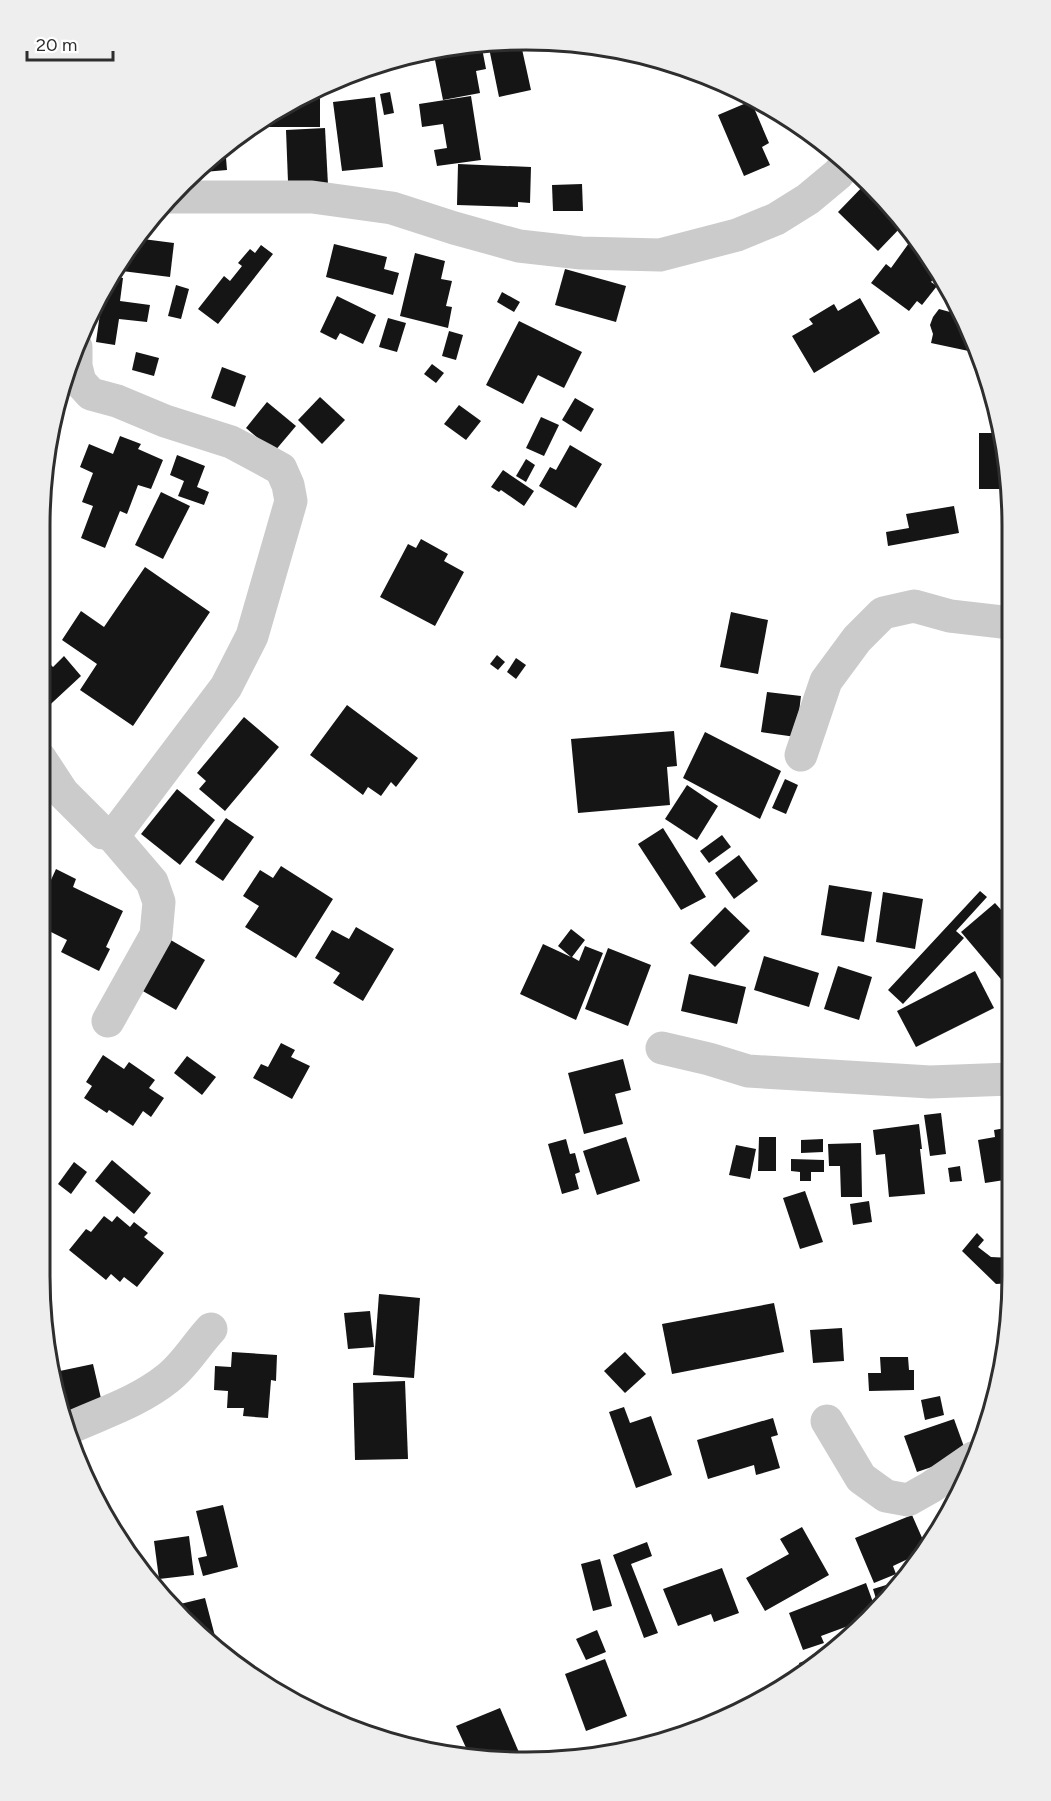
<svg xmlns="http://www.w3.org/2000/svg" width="1051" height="1801" font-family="Figtree,sans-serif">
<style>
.building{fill:#151515}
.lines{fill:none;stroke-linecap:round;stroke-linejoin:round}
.minor{stroke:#cbcbcb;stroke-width:33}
.rim{fill:none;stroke:#2e2e2e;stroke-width:3}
</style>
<rect width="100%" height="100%" fill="#fff"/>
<g class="building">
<polygon points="520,40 531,90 499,97 488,43"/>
<polygon points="481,43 486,69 476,71 480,93 443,100 435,60 426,62 423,50"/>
<polygon points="320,86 320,127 248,127 255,121"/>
<polygon points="390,92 394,113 384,115 380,94"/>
<polygon points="471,96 481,160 437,166 434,150 447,148 443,124 422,127 419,104"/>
<polygon points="375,97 383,167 342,171 333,102"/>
<polygon points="751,101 769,143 762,147 770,165 744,176 718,115"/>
<polygon points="325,128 328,185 288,182 286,130"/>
<polygon points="225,146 227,170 192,173"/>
<polygon points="458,164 531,167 530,203 518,202 518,207 457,205"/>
<polygon points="868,181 903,225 878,251 838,212"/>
<polygon points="582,184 583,211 553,211 552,185"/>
<polygon points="135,238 174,243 170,277 114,270 121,256"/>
<polygon points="909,243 923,251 939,272 931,282 937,286 922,305 917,301 909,311 871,283 886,264 891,268"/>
<polygon points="334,244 387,257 384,269 399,273 393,295 326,277"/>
<polygon points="261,245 273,254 218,324 198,309 224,276 230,281 242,266 238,263 250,249 255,253"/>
<polygon points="415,253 445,261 441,279 452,281 446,306 452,307 448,328 400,316"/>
<polygon points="565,269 626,286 616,322 555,305"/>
<polygon points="111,276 123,278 120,301 150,305 147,322 119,319 115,345 96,342 103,292"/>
<polygon points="176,285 189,289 181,319 168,316"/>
<polygon points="502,292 520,302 514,312 497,302"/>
<polygon points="337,296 376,315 363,344 340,333 336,340 320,332"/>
<polygon points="860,298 880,333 814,373 792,336 813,324 809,319 834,304 838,311"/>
<polygon points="939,309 961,315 978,353 931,343 933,334 930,325 933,317"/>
<polygon points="388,318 406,323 397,352 379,347"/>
<polygon points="519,321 582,352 564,388 538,375 523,404 486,385"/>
<polygon points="449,331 463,335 456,360 442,356"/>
<polygon points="136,352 159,358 154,376 132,370"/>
<polygon points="432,364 444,373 436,383 424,374"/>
<polygon points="222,367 246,376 235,407 211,398"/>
<polygon points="320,397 345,420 322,444 298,420"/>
<polygon points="575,398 594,409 581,432 562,420"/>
<polygon points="267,402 296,426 274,452 246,428"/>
<polygon points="459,405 481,421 466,440 444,424"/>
<polygon points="541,417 559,425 544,456 526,448"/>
<polygon points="979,433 999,433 1010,489 979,489"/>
<polygon points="120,436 141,444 138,449 163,460 151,489 138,485 127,514 120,511 105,548 81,538 93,506 82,502 93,473 80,467 89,444 113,454"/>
<polygon points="570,445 602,464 576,508 539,486 550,467 556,470"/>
<polygon points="177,455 205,466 197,487 209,492 204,505 178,496 184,481 170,475"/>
<polygon points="526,459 535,465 526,482 516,476"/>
<polygon points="503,470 534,491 524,506 501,490 499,492 491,487"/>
<polygon points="161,492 190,506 163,559 135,545"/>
<polygon points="954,506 959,533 888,546 886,532 909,528 906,514"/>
<polygon points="421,539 448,554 444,561 464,572 435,626 380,597 408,544 416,548"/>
<polygon points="145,567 210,612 133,726 80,690 97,664 62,640 81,611 104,627"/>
<polygon points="40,591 48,597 40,608"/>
<polygon points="731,612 768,620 758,674 720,667"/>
<polygon points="40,654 53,667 64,656 81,676 40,714"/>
<polygon points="497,655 505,662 498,670 490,664"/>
<polygon points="516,658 526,665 516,679 507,672"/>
<polygon points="767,692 801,696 796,737 761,732"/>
<polygon points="347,705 418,758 396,787 391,782 381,796 368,787 363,795 310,755"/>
<polygon points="244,717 279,747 225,811 199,789 206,781 197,773"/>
<polygon points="40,727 50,743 41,750 40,748"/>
<polygon points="674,731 677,766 667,767 670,805 578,813 571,739"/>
<polygon points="705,732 781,771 760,819 683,778"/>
<polygon points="785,779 798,785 786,814 772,808"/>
<polygon points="687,785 718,806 697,840 665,819"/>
<polygon points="177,789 215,820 180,865 141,834"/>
<polygon points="226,818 254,837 223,881 195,862"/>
<polygon points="663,828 706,897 681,910 638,844"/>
<polygon points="722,835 731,847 709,863 700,851"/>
<polygon points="739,855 758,881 734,899 715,873"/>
<polygon points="281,866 333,899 296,958 245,927 259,906 243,896 260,870 273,878"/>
<polygon points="56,869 76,879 73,887 123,911 106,947 110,949 99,971 61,952 67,940 39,926 40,904"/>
<polygon points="829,885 872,892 864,942 821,935"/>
<polygon points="980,891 987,897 956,931 964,938 903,1004 888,990"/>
<polygon points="883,892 923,899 915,949 876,942"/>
<polygon points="995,903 1011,921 1011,979 1005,984 961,932"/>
<polygon points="725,907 750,931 715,967 690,943"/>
<polygon points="356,927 394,949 363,1001 333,983 340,973 315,958 332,930 349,939"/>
<polygon points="571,929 585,940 572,957 579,961 585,946 603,953 576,1020 520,994 543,944 571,957 558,946"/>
<polygon points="169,939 205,960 176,1010 141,990"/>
<polygon points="608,948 651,965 628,1026 585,1009"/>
<polygon points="764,956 819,973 809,1007 754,990"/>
<polygon points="838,966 872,977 859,1020 824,1009"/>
<polygon points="975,971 994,1008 916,1047 897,1011"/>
<polygon points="689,974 746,987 737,1024 681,1011"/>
<polygon points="281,1043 295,1050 291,1057 310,1066 292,1099 253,1078 261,1064 268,1067"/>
<polygon points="103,1055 124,1069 129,1062 155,1080 149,1088 164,1098 151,1117 143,1111 133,1126 109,1110 107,1113 84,1098 92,1086 86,1082"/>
<polygon points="187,1056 216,1077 202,1095 174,1073"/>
<polygon points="623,1059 631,1090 615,1094 623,1124 584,1134 568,1073"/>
<polygon points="941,1113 946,1154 930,1156 924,1115"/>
<polygon points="919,1124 922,1149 920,1149 925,1194 889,1197 885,1154 876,1155 873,1130"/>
<polygon points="1011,1127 1011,1179 985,1183 978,1140 995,1137 994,1130"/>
<polygon points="626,1137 640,1181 597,1195 583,1151"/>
<polygon points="759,1137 776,1137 776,1171 758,1171"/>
<polygon points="566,1139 570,1154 575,1153 580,1172 575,1174 579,1189 562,1194 548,1144"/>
<polygon points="823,1139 823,1152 801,1153 801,1140"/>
<polygon points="861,1143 862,1197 841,1197 840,1166 829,1166 828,1144"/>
<polygon points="736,1145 756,1149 750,1179 729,1175"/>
<polygon points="791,1159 824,1160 824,1172 811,1172 811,1181 800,1181 800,1172 791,1171"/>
<polygon points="112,1160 151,1193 134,1214 95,1181"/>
<polygon points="74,1162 87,1172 71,1194 58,1184"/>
<polygon points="960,1166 962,1181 950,1182 948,1168"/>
<polygon points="805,1191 823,1242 800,1249 783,1198"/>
<polygon points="869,1201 872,1222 853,1225 850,1204"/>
<polygon points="104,1216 112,1222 117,1216 130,1227 134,1222 148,1233 144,1237 164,1253 137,1287 124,1277 120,1282 111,1274 106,1280 69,1250 86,1229 91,1232"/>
<polygon points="977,1233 984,1240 978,1247 991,1257 1011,1258 1011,1283 996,1284 962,1251"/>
<polygon points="379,1294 420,1298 414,1378 373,1375"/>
<polygon points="774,1303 784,1352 672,1374 662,1324"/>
<polygon points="370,1311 374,1347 348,1349 344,1313"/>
<polygon points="842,1328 844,1361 813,1363 810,1330"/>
<polygon points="232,1352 277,1355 276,1381 271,1380 268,1418 243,1416 244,1408 227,1408 228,1391 214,1390 215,1366 231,1367"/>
<polygon points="625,1352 646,1374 625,1393 604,1371"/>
<polygon points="880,1357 908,1357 909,1370 914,1370 914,1390 869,1391 868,1373 881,1373"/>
<polygon points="93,1364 103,1407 63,1416 55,1372"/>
<polygon points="405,1381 408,1459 355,1460 353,1383"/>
<polygon points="940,1396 944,1415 925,1420 921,1400"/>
<polygon points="624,1407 630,1423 651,1416 672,1475 636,1488 609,1412"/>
<polygon points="773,1418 778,1435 771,1437 780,1468 756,1475 754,1465 708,1479 697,1440"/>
<polygon points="954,1419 967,1455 917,1472 904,1436"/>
<polygon points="223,1505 238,1567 203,1576 198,1558 207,1556 196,1511"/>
<polygon points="912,1515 927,1549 913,1564 910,1558 893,1566 896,1574 874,1583 855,1538"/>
<polygon points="802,1527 829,1575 765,1611 746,1578 789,1554 780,1539"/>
<polygon points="189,1536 194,1575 159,1579 154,1541"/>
<polygon points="647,1542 652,1556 631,1564 658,1633 644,1638 613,1555"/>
<polygon points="600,1559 612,1606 593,1611 581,1564"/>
<polygon points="722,1568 739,1613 714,1622 711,1614 678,1626 663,1589"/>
<polygon points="896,1582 877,1602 873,1589"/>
<polygon points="866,1583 874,1605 859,1622 821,1636 824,1643 803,1650 789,1613"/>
<polygon points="174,1596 176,1605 205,1598 217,1644 168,1598"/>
<polygon points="597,1630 606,1652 586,1660 576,1639"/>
<polygon points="830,1652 822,1661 802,1672 799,1663"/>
<polygon points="605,1659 627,1716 586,1731 565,1674"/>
<polygon points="500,1708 521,1757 468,1752 456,1726"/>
</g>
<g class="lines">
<g class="minor">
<polyline points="169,197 312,197 392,208 454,228 519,246 581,253 660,255 737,235 776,219 808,199 838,174 847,163"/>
<polyline points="801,755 826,681 857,639 883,613 914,606 950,616 1011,623"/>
<polyline points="40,758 63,793 103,833 111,834 118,830 226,687 252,636 291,501 288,485 281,469 263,459 231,442 165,421 117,401 91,394 80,382 76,366 76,347"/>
<polyline points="108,1021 156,935 159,902 152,882 111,834"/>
<polyline points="662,1048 709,1059 748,1071 930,1082 1011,1079"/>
<polyline points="827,1421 861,1478 886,1496 908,1500 931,1487 973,1458"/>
<path d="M65,1430C99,1414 137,1403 168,1378C185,1365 196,1345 211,1329"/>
</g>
</g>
<path d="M0 0H1051V1801H0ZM526 50H526A476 476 0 0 1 1002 526V1276A476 476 0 0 1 526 1752H526A476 476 0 0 1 50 1276V526A476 476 0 0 1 526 50Z" fill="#eee" fill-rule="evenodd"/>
<path class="rim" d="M526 50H526A476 476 0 0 1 1002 526V1276A476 476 0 0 1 526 1752H526A476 476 0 0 1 50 1276V526A476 476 0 0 1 526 50Z"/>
<path d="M27 51v9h86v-9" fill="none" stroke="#2e2e2e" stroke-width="3"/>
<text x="36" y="51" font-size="18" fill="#2e2e2e" stroke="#ffffff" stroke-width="4.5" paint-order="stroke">20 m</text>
</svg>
